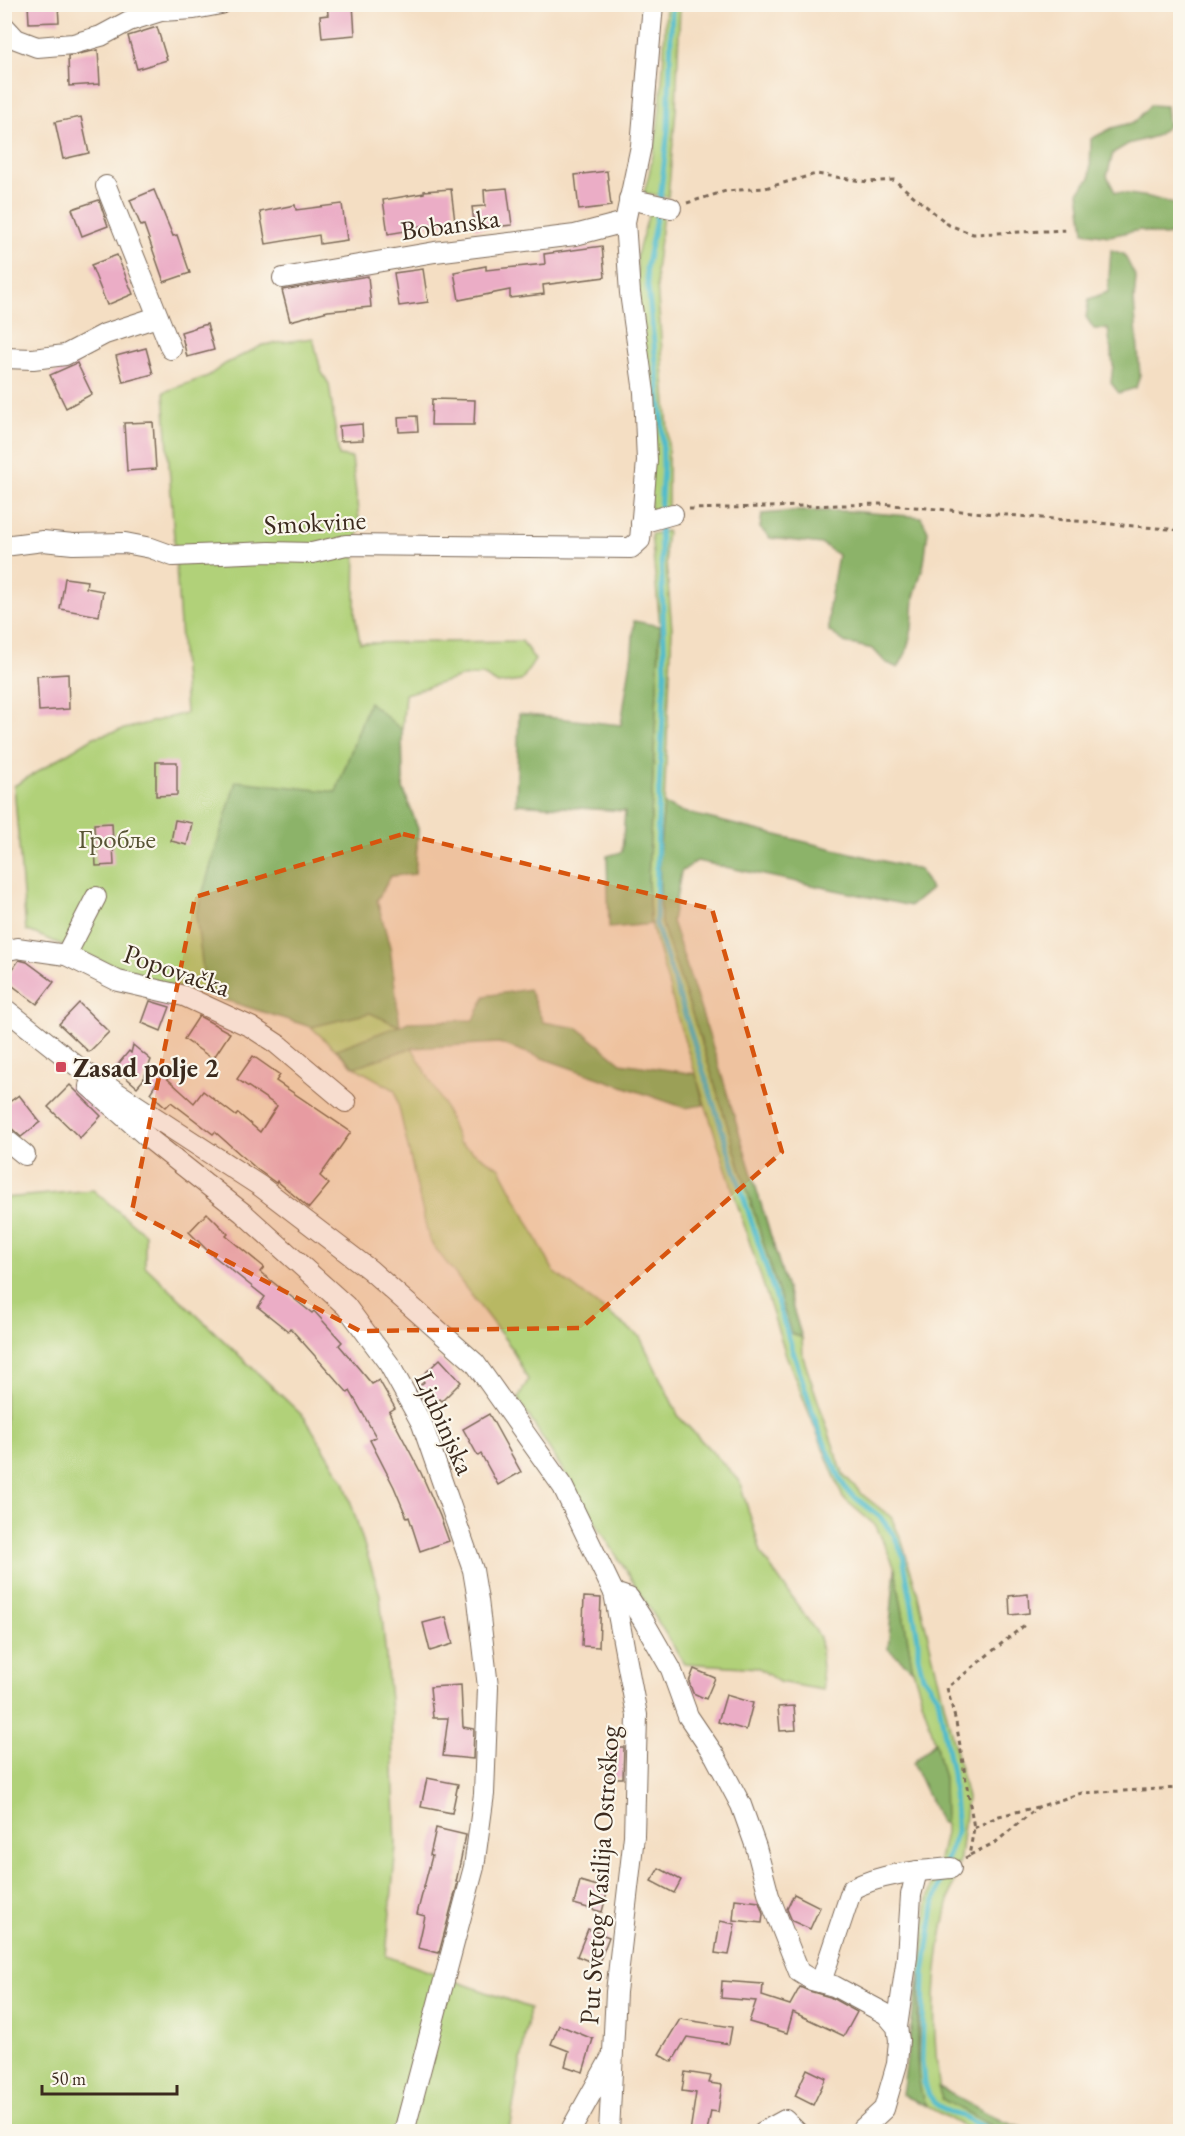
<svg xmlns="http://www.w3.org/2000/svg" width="1185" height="2136" font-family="'EB Garamond',serif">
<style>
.green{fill:#b1d179;stroke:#767e4c;stroke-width:1.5}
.forest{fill:#8cb369;stroke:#646e44;stroke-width:1.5}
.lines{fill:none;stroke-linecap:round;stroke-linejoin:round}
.stream{stroke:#50bbcc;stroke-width:5}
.building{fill:#ebadc6}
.minor-casing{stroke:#7c6958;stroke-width:22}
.path{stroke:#7c6958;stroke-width:3;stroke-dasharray:4.5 4.5;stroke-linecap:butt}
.minor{stroke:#fff;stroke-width:20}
.marked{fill:#d7540e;fill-opacity:0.2;stroke:#d7540e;stroke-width:4.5;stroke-dasharray:12 8;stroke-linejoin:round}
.poi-dot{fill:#d1495b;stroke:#fbf7ec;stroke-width:2}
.labels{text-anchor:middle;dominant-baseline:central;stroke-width:4.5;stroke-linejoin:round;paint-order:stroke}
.street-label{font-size:27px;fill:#3b2a1e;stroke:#fbf7ec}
.park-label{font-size:27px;fill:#585435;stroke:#fbf7ec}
.poi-label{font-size:27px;font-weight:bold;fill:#3b2a1e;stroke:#fbf7ec;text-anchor:start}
</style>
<rect width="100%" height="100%" fill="#fbf7ec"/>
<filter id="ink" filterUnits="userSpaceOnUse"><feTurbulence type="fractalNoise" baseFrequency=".0167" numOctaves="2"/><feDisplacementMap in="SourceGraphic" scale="12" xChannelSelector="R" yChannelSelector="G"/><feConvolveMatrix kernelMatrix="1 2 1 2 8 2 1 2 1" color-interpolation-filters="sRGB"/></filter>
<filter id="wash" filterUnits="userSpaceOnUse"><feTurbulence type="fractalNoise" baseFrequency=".008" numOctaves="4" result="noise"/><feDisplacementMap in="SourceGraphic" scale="24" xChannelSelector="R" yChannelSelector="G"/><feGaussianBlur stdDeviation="1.35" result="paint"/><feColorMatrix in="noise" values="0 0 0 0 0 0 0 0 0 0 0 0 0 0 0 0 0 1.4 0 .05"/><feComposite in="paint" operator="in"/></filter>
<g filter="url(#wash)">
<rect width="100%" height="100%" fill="#f4dec3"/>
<g class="green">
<path d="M666,5H680L676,109L668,197L644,193C662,132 663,68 666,5Z"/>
<polygon points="650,210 663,215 656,271 668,431 668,510 651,513 637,289 637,255"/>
<polygon points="313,338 321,371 329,384 339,456 352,458 360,529 356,539 355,614 360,643 522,641 535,660 521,681 498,684 483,675 461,677 405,694 402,730 403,788 418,829 415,874 391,876 377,900 400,1026 443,1103 459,1143 500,1168 554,1272 640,1337 679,1417 739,1480 762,1555 820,1637 823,1690 779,1682 759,1668 684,1663 518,1399 528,1380 511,1347 429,1240 395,1090 354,1067 311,1027 206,994 150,981 26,930 14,786 94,737 186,713 164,392 208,376 225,364 263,345"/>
<polygon points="667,531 665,549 672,629 664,804 659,855 662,921 706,1056 791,1333 802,1338 803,1357 843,1474 864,1496 891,1517 901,1539 917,1591 967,1798 959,1865 938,1864 945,1833 944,1779 935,1742 913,1670 895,1568 876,1526 843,1498 786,1355 680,1026 650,920 648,880 660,626 651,534"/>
<polygon points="93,1190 145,1234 145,1266 305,1418 344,1481 380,1595 391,1711 396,1846 386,1956 530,2008 509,2131 5,2132 5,1198"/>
<path d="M957,1871C939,1930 931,1991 936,2053C937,2069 938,2084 942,2099L1001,2131H972L926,2106L921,2097L918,2079L920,1974L927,1904L934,1874Z"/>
</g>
<g class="forest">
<polygon points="1150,105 1166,106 1168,126 1156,136 1128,144 1113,153 1107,176 1115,192 1149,197 1174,204 1180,219 1177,234 1164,236 1140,230 1109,236 1084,232 1079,191 1090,178 1091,139 1112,128 1135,122"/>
<polygon points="1111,250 1124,254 1136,278 1134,301 1140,375 1136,388 1119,393 1111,383 1113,365 1108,329 1094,329 1086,317 1089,299 1108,292"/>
<polygon points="798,511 848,511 921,517 928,531 924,563 914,597 912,629 906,653 898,668 885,662 873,649 846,643 829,631 829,606 838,555 822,544 770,538 760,528 762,514"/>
<polygon points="634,621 660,626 648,880 650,920 652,924 609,928 607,856 622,852 625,811 516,804 519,714 621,725 632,653"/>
<polygon points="369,702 402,730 403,788 418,829 415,874 391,876 377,900 390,947 400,1026 408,1022 474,1020 485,996 529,989 543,1022 578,1028 621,1063 696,1074 704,1105 685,1108 499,1043 412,1048 354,1067 336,1049 399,1026 370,1013 311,1027 206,994 196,915 236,781 336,792"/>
<polygon points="664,804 679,811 920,870 931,889 911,906 697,861 681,872 672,921 717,1060 802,1338 791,1333 706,1056 661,921 659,855"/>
<polygon points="895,1568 913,1670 888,1649"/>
<polygon points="935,1742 944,1779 945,1824 940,1822 913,1763"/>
<path d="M920,1974C919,2009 911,2076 926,2106L902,2095L913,2013Z"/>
<polygon points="938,2087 1002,2121 1031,2131 1001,2131 942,2099"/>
</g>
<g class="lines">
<g class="stream">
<polyline points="660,200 668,129 672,4"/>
<polyline points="658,209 646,269 662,418 663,466 660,513"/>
<polyline points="660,522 665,673 658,813 656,924 817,1426 838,1474 847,1491 880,1517 894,1535 903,1556 918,1639 918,1656 923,1676 938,1697 952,1774 957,1831 945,1863"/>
<polyline points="943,1872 935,1900 924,1974 922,2061 924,2083 929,2095 937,2105 951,2113 962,2116 994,2132"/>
</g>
</g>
<g id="blocks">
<g class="building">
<polygon points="28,4 58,4 59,22 29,23"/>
<polygon points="327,4 353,4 355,35 322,38 320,16 328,15"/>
<polygon points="157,27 167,60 137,69 128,36"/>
<polygon points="98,50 100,84 69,86 68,56"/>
<polygon points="81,117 89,153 63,159 55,122"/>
<polygon points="607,171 611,206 579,210 575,175"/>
<polygon points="507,188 512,225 475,229 472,207 485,206 484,190"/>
<polygon points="451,189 455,222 405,228 406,231 388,234 383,200 424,193 424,191"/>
<polygon points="154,190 173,236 177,235 190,273 164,282 144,225 141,226 130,200"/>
<polygon points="99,200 108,226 82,236 72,209"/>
<polygon points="342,204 347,240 320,244 319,235 266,244 260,212 295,205 296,210"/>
<polygon points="602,246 605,277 543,285 544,294 510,298 510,290 459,300 454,272 486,266 486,270 545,264 544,254"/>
<polygon points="117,255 133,294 107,305 91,265"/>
<polygon points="423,269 428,302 399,306 394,273"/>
<polygon points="368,276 371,307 328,311 290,321 282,290"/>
<polygon points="207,324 214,350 187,357 181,332"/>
<polygon points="146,348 153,374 123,382 116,356"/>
<polygon points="77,363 92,394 66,408 50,375"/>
<polygon points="432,399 475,400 474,425 431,425"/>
<polygon points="417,416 418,431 399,432 398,417"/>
<polygon points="153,422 156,469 127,471 124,423"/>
<polygon points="362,424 363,440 340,441 339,426"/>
<polygon points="65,578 87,581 86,588 103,591 99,616 60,609"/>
<polygon points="68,674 69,709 39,711 37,676"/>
<polygon points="156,762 177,762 177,795 156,796"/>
<polygon points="175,820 192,823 187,845 171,841"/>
<polygon points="112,823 114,865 96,866 94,824"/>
<polygon points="19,960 27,962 54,982 37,1004 5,980"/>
<polygon points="150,1001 170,1007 161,1031 142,1023"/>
<polygon points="79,1003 109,1032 89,1052 59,1024"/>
<polygon points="199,1016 230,1033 213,1059 184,1039"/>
<polygon points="133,1045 151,1060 143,1080 137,1087 115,1068 129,1051 131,1053"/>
<polygon points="253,1056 280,1075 276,1081 351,1132 320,1176 329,1184 309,1208 277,1181 276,1183 258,1170 215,1132 213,1134 171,1102 166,1107 150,1093 162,1074 194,1103 203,1091 236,1116 238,1113 260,1132 277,1106 237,1079"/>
<polygon points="70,1085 101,1116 80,1138 48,1107"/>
<polygon points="19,1095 40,1122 21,1137 11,1128 4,1126 4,1106"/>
<polygon points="207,1213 228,1234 226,1236 264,1267 260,1272 312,1313 314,1311 342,1342 339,1345 372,1384 379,1380 395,1408 389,1412 421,1473 440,1516 449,1541 420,1551 409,1517 407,1518 394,1487 370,1440 376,1437 350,1391 348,1393 290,1328 288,1331 258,1307 265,1297 210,1253 189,1232"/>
<polygon points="440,1359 461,1382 442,1401 440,1399 428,1410 416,1389 424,1382 420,1378"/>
<polygon points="489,1414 521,1472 498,1485 481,1454 478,1456 463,1429"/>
<polygon points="1028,1594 1029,1613 1010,1615 1009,1596"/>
<polygon points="584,1597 601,1598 599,1647 582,1646"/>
<polygon points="446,1617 453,1644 430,1651 423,1623"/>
<polygon points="694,1669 715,1678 706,1699 693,1693 689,1682"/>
<polygon points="461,1685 463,1727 474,1729 473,1759 443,1756 448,1718 433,1718 430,1687"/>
<polygon points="726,1695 753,1703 746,1730 718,1722"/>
<polygon points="794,1706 796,1730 780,1731 778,1707"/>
<polygon points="608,1747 624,1747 623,1778 608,1778"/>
<polygon points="427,1778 458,1784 452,1813 421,1807"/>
<polygon points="436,1828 466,1835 456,1882 458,1882 439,1953 418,1948 425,1916 417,1914 432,1856 430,1855"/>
<polygon points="659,1868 681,1880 674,1893 651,1881"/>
<polygon points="580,1881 608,1889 602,1912 574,1904"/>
<polygon points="794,1894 820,1907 810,1929 792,1921 787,1909"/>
<polygon points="735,1899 759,1902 763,1914 762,1923 733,1920"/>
<polygon points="720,1921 735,1924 729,1955 715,1953"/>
<polygon points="588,1929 609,1937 598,1965 577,1956"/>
<polygon points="722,1981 763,1984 762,1996 790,2005 800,1987 809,1991 830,1997 857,2012 844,2036 793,2012 787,2033 749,2022 756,2001 721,1998"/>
<polygon points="680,2019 732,2027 729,2044 687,2037 672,2062 659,2054"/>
<polygon points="559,2025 593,2039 583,2072 565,2066 569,2051 551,2044"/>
<polygon points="807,2069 826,2078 813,2105 795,2096"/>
<polygon points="685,2072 711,2076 709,2083 722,2085 718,2112 711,2111 707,2132 690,2132 696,2093 682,2091"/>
</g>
</g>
</g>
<g filter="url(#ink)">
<use href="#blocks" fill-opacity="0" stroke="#7c6958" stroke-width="1.5"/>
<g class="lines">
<g class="minor-casing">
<g id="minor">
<polyline points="4,26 16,39 37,47 73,44 101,36 129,21 161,11 194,9 221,4"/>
<polyline points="106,186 171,349"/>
<polyline points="629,199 671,208"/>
<polyline points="283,278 435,252 575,235 625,222"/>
<polyline points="4,358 33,359 65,355 105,334 157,317"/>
<polyline points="641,523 673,514"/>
<polyline points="4,546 43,541 73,544 125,543 151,548 173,556 269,552 312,553 346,545 631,548 640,540 647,461 644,392 630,293 625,222 641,146 653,4"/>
<polyline points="4,951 17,948 66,955 118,981 184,996 251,1027 277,1044 346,1102"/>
<polyline points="66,955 96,897"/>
<polyline points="4,1008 82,1070 260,1186 370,1270 475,1363 563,1487 614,1593 637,1715 634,1836 616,1992 609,2132"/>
<polyline points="89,1086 152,1141 243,1213 346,1306 389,1364 422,1424 473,1570 478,1600 488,1687 484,1794 474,1867 404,2132"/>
<polyline points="4,1138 25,1155"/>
<polyline points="614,1593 629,1598 643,1620 671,1669 688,1716 715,1756 741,1805 756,1847 769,1896 799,1972 812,1980 834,1986 886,2014 897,2027 899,2040 897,2064 884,2109 859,2132"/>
<path d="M821,1982L852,1889C882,1873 918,1871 951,1868"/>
<polyline points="897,2027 907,1957 911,1895 917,1871"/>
<polyline points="572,2132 572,2128 611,2058"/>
<polyline points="763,2132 785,2120 797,2132"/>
</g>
</g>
<g class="path">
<polyline points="687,203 726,191 765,188 816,174 868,182 894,180 949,225 973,234 1069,230"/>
<polyline points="689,509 880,504 1180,530"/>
<polyline points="974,1828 999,1816 1037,1807"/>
<polyline points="970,1855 996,1842 1038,1807 1082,1793 1180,1788"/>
<polyline points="965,1858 969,1856 974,1828 956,1722 947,1688 1027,1623"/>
</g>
<use href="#minor" class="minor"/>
</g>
</g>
<path class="marked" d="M403,834L712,909L782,1152L581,1328L360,1331L132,1211L195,897Z"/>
<rect class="poi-dot" x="55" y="1061" width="12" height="12" rx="3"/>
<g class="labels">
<g class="street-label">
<text transform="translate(450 224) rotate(-8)">Bobanska</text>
<text transform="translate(315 522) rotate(-3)">Smokvine</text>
<text transform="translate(177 970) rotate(19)">Popovačka</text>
<text transform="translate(445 1423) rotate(66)">Ljubinjska</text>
<text transform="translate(599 1875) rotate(-86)">Put Svetog Vasilija Ostroškog</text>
</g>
<g class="park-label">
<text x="117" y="838">Гробље</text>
</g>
<g class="poi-label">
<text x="73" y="1067">Zasad polje 2</text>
</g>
</g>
<rect width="1185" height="2136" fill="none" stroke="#fbf7ec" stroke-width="24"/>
<path d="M42 2085v9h135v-9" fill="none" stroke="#3b2a1e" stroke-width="3"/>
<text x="51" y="2085" font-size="18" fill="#3b2a1e" stroke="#fbf7ec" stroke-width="4.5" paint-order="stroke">50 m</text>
</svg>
